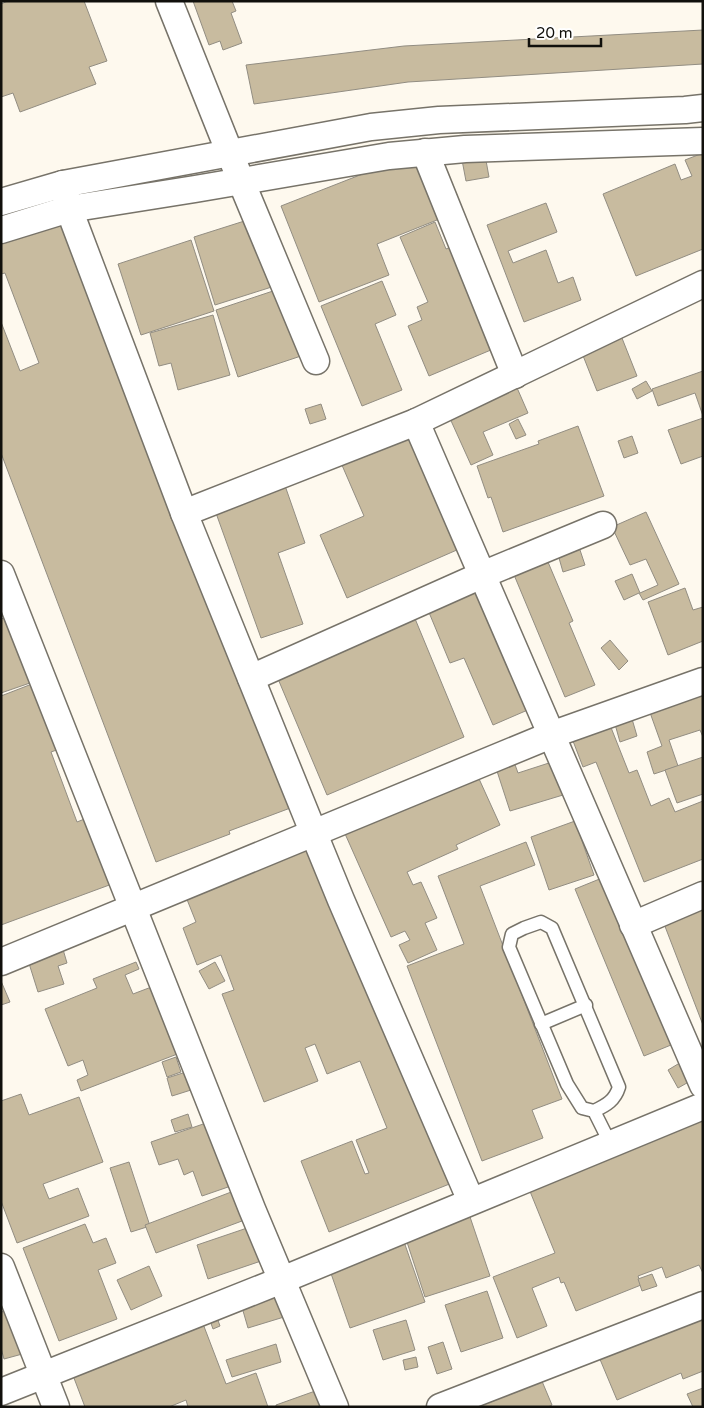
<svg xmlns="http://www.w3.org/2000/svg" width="704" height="1408" font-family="'Varela Round',sans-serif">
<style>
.building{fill:#c8bb9f;stroke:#928d82}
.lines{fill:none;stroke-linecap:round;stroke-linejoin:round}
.service-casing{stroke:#777369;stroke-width:15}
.minor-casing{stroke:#777369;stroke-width:29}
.service{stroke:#fff;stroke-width:12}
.minor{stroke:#fff;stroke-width:26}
</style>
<rect width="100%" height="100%" fill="#fef9ee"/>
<g class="building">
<polygon points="8,1 84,1 107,61 89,67 96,84 20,112 13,93 1,97 1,4"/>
<polygon points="193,1 232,1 236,11 231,13 242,43 223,50 220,41 209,45"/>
<polygon points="703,30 703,64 408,82 254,104 246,65 404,46"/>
<polygon points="416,153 442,218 377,244 389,275 319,302 281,206"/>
<polygon points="703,153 703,249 636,276 603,194 675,164 681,180 692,176 685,160"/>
<polygon points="485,155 489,177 466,181 462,160"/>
<polygon points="546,203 557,232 508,251 513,263 546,250 558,283 573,277 581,300 524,322 487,225"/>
<polygon points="63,214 293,807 229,831 230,834 156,862 1,453 1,322 20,371 39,363 5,273 1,274 1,237"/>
<polygon points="257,217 278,285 215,305 194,237"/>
<polygon points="435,222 446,249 455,245 498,347 429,376 408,326 422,320 417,307 428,302 400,237"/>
<polygon points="191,240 214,311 141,335 118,264"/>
<polygon points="382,281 396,315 375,324 402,390 362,406 321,306"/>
<polygon points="285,287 307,354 238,377 216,310"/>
<polygon points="213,315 230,375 178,390 171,363 159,366 150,333"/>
<polygon points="618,328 637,376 597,391 578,343"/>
<polygon points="703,371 703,416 695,393 658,406 652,389"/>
<polygon points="511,374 528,413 483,432 493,455 471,465 443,403"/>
<polygon points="646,381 652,391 637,399 632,389"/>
<polygon points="321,404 326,419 310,424 305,409"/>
<polygon points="410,417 466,546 347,598 320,535 364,516 335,449"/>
<polygon points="703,418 703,456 681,464 668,430"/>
<polygon points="518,419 526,435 516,439 509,424"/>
<polygon points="578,426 604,496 503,532 491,497 488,498 477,466 539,444 538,441"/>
<polygon points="632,436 638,453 624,458 618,441"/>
<polygon points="282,477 305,543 278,553 303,624 261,638 212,502"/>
<polygon points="646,512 679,584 643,600 639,593 624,600 615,581 632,574 640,593 658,585 646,559 630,565 612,527"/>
<polygon points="578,544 585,565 563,572 557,551"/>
<polygon points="545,555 573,621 569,623 595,685 565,697 512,570"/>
<polygon points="474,576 530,709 493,725 464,658 450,663 423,598"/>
<polygon points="685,588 693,610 703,607 703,641 668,655 648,602"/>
<polygon points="411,609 464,737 327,795 273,667"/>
<polygon points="7,617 30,683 1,693 1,619"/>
<polygon points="610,640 628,661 619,670 601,648"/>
<polygon points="37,682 62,748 51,752 77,822 87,818 112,884 1,925 1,696"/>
<polygon points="703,688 703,737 700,730 669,740 678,766 654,774 647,752 662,746 648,707"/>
<polygon points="630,712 637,736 620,742 613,717"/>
<polygon points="610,725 629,773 637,770 651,806 669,798 675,812 703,801 703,859 644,882 596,762 583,767 573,741"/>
<polygon points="703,757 703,794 677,803 665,770"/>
<polygon points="513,759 518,773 552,762 563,795 510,811 495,765"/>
<polygon points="475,770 500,825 456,845 458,849 407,872 413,885 421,882 437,918 425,923 437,950 408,963 399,945 410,940 405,931 391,937 342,827"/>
<polygon points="575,821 594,875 549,890 531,837"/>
<polygon points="317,839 452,1183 329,1232 301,1161 352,1141 365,1174 369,1173 356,1140 387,1128 360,1061 327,1074 315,1044 305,1048 318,1081 264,1102 222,994 234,990 221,955 197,965 183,928 196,922 184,892"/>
<polygon points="526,842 535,865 480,886 562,1099 532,1110 543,1138 482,1161 407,966 464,944 438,876"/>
<polygon points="602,878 671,1045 644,1056 575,889"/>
<polygon points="703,901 703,1025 661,916"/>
<polygon points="62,946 67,963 58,966 64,984 38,992 27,957"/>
<polygon points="136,962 139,969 125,975 133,994 154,986 180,1053 81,1091 77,1080 88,1075 83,1060 68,1066 45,1009 97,988 93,979"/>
<polygon points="215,962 225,981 209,989 199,971"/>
<polygon points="1,981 10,1002 1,1005"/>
<polygon points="176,1057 181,1072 167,1077 162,1062"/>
<polygon points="683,1061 694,1079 678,1088 668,1070"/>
<polygon points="186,1072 191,1090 172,1096 167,1078"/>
<polygon points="21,1094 29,1115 79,1097 103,1162 43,1184 49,1199 78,1188 89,1216 17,1243 1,1201 1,1101"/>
<polygon points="188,1114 192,1127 175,1132 171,1120"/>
<polygon points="703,1114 703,1273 699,1265 666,1278 662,1267 638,1276 641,1285 576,1311 564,1282 561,1283 559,1277 532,1288 547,1326 517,1338 493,1277 555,1253 527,1184"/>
<polygon points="209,1122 231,1186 202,1196 193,1171 184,1175 178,1159 159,1165 151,1142"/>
<polygon points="129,1162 150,1226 131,1232 110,1168"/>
<polygon points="239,1189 250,1218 156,1253 145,1225"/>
<polygon points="468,1211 490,1276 425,1297 404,1233"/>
<polygon points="85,1224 93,1243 106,1238 116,1263 98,1270 117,1319 59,1341 23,1248"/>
<polygon points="253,1226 264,1260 208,1279 197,1245"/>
<polygon points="402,1236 425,1302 350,1328 327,1262"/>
<polygon points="149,1266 162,1296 131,1310 117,1280"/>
<polygon points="652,1274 657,1286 642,1291 638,1279"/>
<polygon points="275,1286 284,1317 248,1328 239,1297"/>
<polygon points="487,1291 503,1338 461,1352 445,1305"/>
<polygon points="15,1309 26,1353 4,1359 1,1348 1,1312"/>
<polygon points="215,1312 220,1326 213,1329 208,1315"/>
<polygon points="703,1314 703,1371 683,1379 681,1373 617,1400 594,1345"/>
<polygon points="200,1316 226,1384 256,1373 268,1407 188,1407 186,1400 169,1407 85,1407 69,1365"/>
<polygon points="406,1320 415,1350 383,1360 373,1330"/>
<polygon points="443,1342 452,1369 437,1374 428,1347"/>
<polygon points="276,1344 281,1362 232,1377 226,1360"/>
<polygon points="416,1357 418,1367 405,1370 403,1360"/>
<polygon points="536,1367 552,1405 548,1407 479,1407 474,1392"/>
<polygon points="703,1388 703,1407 693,1407 687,1394"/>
<polygon points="318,1390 324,1407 276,1407 276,1405"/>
</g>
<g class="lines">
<g class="service-casing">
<g id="service">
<polyline points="541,1024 586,1005"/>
<path d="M594,1111C607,1105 615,1100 619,1087L552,928L541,922L524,928L512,934L509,947L567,1084L582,1108L594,1111L610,1143"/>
</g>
</g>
<g class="minor-casing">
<g id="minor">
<polyline points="169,1 241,181 316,361"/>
<polyline points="425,152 515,375"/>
<polyline points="63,184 69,209 184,513 314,834 341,900 471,1201"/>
<polyline points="1,202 63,184 371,127 439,120 685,110 703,108"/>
<polyline points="1,230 69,209 195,189 389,156 465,149 703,141"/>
<polyline points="416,422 703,1085"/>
<polyline points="184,513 416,422 703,284"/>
<polyline points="1,574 252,1209 335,1407"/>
<polyline points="251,678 482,575 603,525"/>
<polyline points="633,925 703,895"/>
<polyline points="1,962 551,735 703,681"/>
<polyline points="1,1267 56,1407"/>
<polyline points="1,1392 282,1280 703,1106"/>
<polyline points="440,1407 703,1305"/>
</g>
</g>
<use href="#service" class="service"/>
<use href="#minor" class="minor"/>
</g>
<rect width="704" height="1408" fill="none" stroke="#11100c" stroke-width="5"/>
<path d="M529 38v8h72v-8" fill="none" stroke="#11100c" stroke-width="2.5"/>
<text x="536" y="38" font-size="15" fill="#11100c" stroke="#ffffff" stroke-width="4" paint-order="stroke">20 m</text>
</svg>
